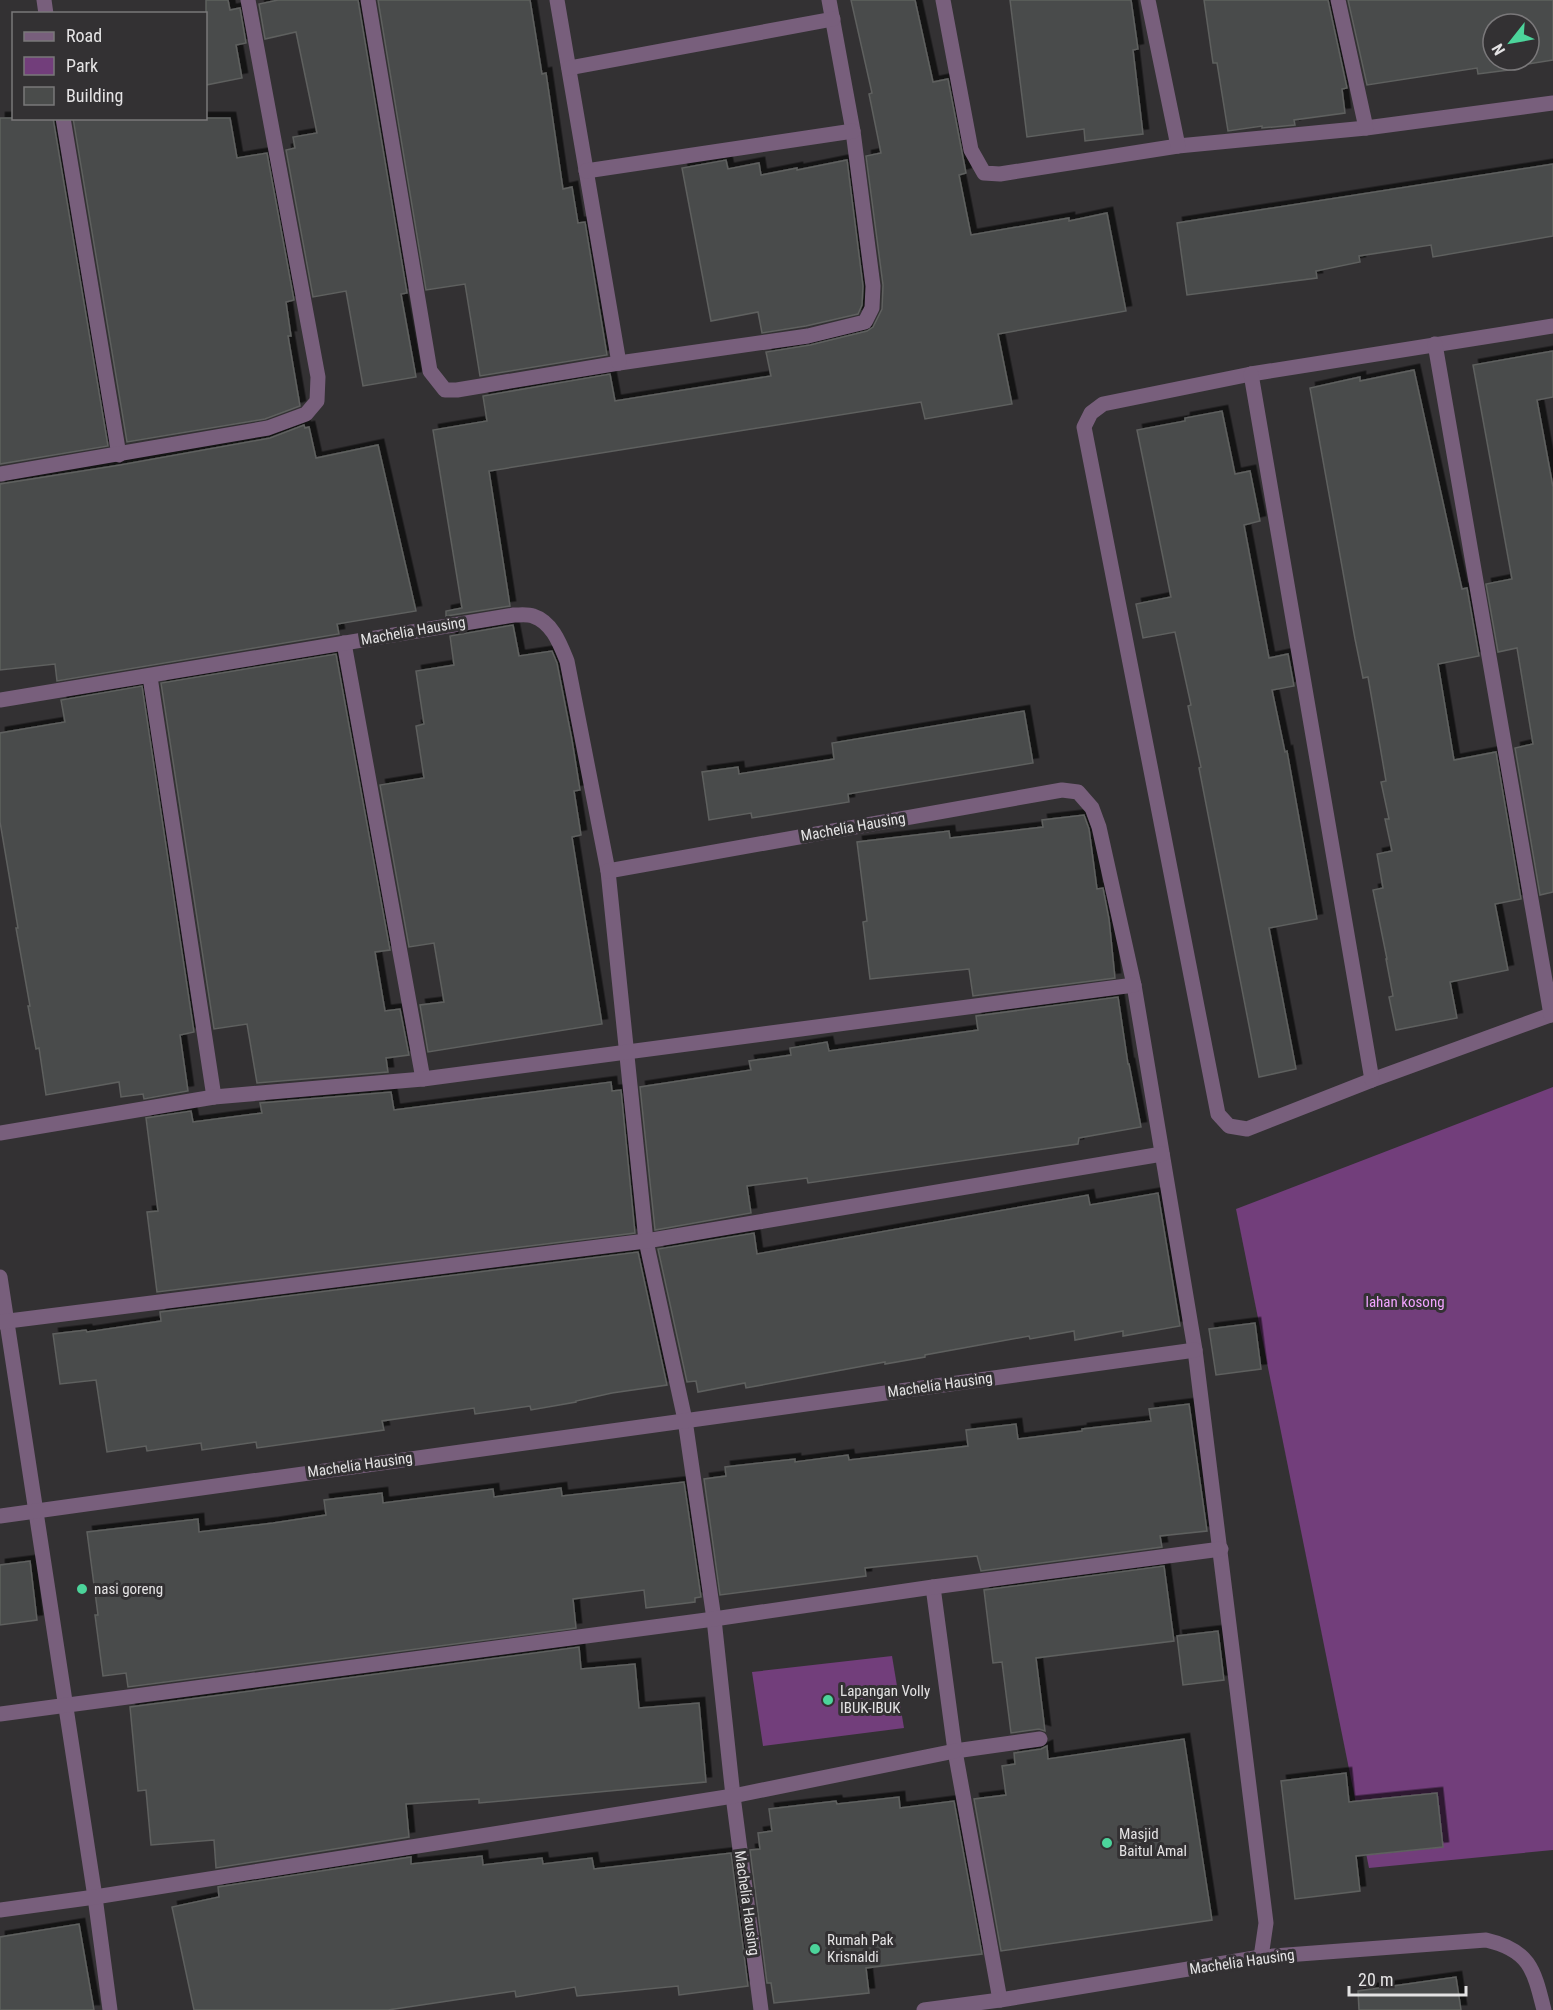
<svg xmlns="http://www.w3.org/2000/svg" width="1553" height="2010" font-family="'Roboto Condensed',sans-serif">
<style>
.green{fill:#723e7b}
.building{fill:#4a4c4b;stroke:#5e605f;stroke-width:1.5;fill-rule:evenodd;filter:url(#shadow)}
.lines{fill:none;stroke-linecap:round;stroke-linejoin:round}
.service{stroke:#785f7c;stroke-width:15}
.minor{stroke:#785f7c;stroke-width:15}
.poi-dot{fill:#4cd49b;stroke:#333133;stroke-width:2}
.labels{text-anchor:middle;dominant-baseline:central;stroke-width:6;stroke-linejoin:round;paint-order:stroke}
.street-label{font-size:15px;fill:#e4e3e4;stroke:#333133}
.park-label{font-size:15px;fill:#f1a3fe;stroke:#333133}
.poi-label{font-size:15px;fill:#e4e3e4;stroke:#333133;text-anchor:start}
</style>
<defs>
<filter id="shadow"><feDropShadow dx="5.5" dy="-5.5" stdDeviation="0" flood-color="#0009"/></filter>
</defs>
<rect width="100%" height="100%" fill="#333133"/>
<g class="green">
<polygon points="1553,1087 1553,1850 1369,1868 1236,1209"/>
<polygon points="892,1656 904,1728 763,1746 752,1672"/>
</g>
<g class="building">
<polygon points="206,0 228,0 230,10 240,8 246,43 236,45 242,78 206,85"/>
<polygon points="278,0 358,0 407,293 401,294 416,377 363,386 346,291 313,297 286,150 295,148 293,137 317,133 296,32 265,39 259,4"/>
<polygon points="378,0 530,0 542,74 546,73 563,189 572,187 578,223 585,222 607,355 480,376 465,284 426,290"/>
<polygon points="851,0 915,0 933,82 948,79 966,173 959,175 971,235 1069,218 1069,221 1107,213 1126,311 998,334 1012,404 925,419 921,402 489,471 510,606 446,616 446,611 462,608 433,430 487,421 483,396 610,374 615,401 771,376 766,352 810,345 867,331 873,327 882,309 883,285 866,156 881,153 869,94 872,93"/>
<polygon points="1010,0 1131,0 1138,49 1133,50 1143,134 1085,141 1084,129 1027,137"/>
<polygon points="1204,0 1328,0 1347,88 1342,89 1345,113 1294,120 1295,125 1262,128 1262,126 1228,131 1217,63 1213,63"/>
<path d="M1348,0H1553V60L1515,66L1516,69L1478,74L1477,68L1367,85ZM1493,24H1529V60H1493Z"/>
<polygon points="0,118 53,118 108,446 0,464"/>
<polygon points="73,118 230,118 237,158 267,153 294,300 286,302 291,336 288,336 300,406 265,419 127,442"/>
<polygon points="726,160 728,169 759,163 761,175 797,168 797,170 847,160 863,286 862,305 858,314 806,326 762,333 758,312 711,321 682,168"/>
<polygon points="1553,164 1553,236 1433,257 1431,245 1359,256 1360,262 1316,271 1317,278 1187,295 1177,223"/>
<polygon points="1553,351 1553,397 1537,400 1553,487 1553,892 1540,895 1515,748 1533,744 1517,648 1498,652 1486,584 1512,579 1473,365"/>
<polygon points="1414,370 1462,589 1467,588 1479,656 1438,664 1454,760 1496,752 1521,899 1495,904 1508,970 1450,982 1457,1018 1396,1030 1389,997 1393,996 1386,959 1387,959 1373,890 1383,888 1377,854 1392,851 1385,819 1389,819 1381,782 1386,781 1368,677 1363,678 1355,639 1310,388 1360,377 1360,381"/>
<polygon points="1222,411 1235,474 1250,471 1260,521 1244,525 1269,658 1288,654 1294,686 1272,690 1285,752 1287,751 1317,919 1269,928 1296,1069 1259,1077 1199,768 1201,767 1188,706 1191,705 1175,632 1143,638 1136,604 1171,597 1137,430 1185,421 1185,418"/>
<polygon points="304,425 305,428 309,427 316,458 378,445 416,611 337,624 339,634 57,681 55,664 0,670 0,484 120,465 270,438"/>
<polygon points="513,625 519,656 552,651 557,663 572,740 580,790 574,791 581,835 572,837 602,1024 428,1052 420,1005 444,1002 434,943 409,947 380,785 424,778 416,726 424,724 416,671 454,665 450,636"/>
<polygon points="336,654 390,950 375,952 385,1011 400,1009 409,1055 386,1058 388,1072 257,1083 247,1024 214,1029 161,683"/>
<polygon points="142,686 194,1032 180,1035 188,1091 144,1099 143,1094 121,1097 119,1082 46,1095 39,1048 36,1049 28,1006 30,1006 16,928 18,928 0,822 0,733 65,722 61,700"/>
<polygon points="1024,711 1033,763 848,794 849,802 752,818 751,813 709,820 702,772 738,767 739,774 834,759 832,743"/>
<polygon points="1084,815 1089,829 1097,889 1103,888 1109,919 1115,978 973,996 969,969 870,979 863,922 867,921 857,842 949,831 950,838 1043,827 1042,820"/>
<polygon points="1118,997 1128,1064 1129,1064 1141,1127 1079,1138 1078,1144 808,1183 807,1178 747,1186 751,1213 655,1230 640,1087 751,1070 749,1061 791,1055 790,1048 827,1042 829,1051 978,1030 976,1016"/>
<polygon points="611,1082 612,1091 621,1090 635,1233 157,1292 147,1212 158,1211 146,1118 191,1111 193,1122 262,1113 260,1103 391,1092 394,1110"/>
<polygon points="1158,1193 1180,1326 1123,1336 1123,1331 1075,1340 1074,1331 1030,1339 1029,1336 925,1355 925,1357 885,1364 885,1362 746,1388 745,1383 698,1392 696,1381 687,1382 658,1249 754,1233 757,1254 1088,1195 1090,1205"/>
<polygon points="638,1252 667,1385 612,1393 576,1401 576,1402 531,1410 530,1406 475,1414 474,1408 382,1421 384,1430 257,1448 256,1442 202,1450 201,1443 147,1451 146,1446 107,1452 96,1380 60,1384 53,1334 86,1330 87,1332 161,1321 160,1312"/>
<polygon points="1255,1323 1261,1369 1216,1375 1209,1329"/>
<polygon points="1189,1404 1207,1531 1160,1536 1162,1547 981,1571 977,1556 865,1568 866,1576 720,1595 704,1479 726,1476 725,1467 795,1459 795,1462 848,1455 849,1460 968,1446 966,1430 1016,1424 1018,1439 1082,1431 1082,1429 1151,1421 1149,1409"/>
<polygon points="684,1482 701,1597 695,1598 695,1602 646,1608 644,1590 573,1599 576,1628 128,1687 126,1673 103,1676 95,1615 98,1615 87,1532 198,1519 199,1532 273,1523 326,1515 324,1500 382,1493 383,1503 493,1489 494,1497 561,1488 562,1496"/>
<polygon points="30,1561 37,1620 0,1625 0,1565"/>
<polygon points="1164,1566 1174,1641 1036,1658 1045,1731 1039,1729 1011,1733 1002,1662 993,1663 984,1590"/>
<polygon points="1218,1631 1224,1680 1183,1685 1177,1636"/>
<polygon points="579,1647 581,1669 635,1664 639,1708 699,1703 706,1782 479,1803 479,1799 406,1804 409,1837 216,1868 214,1840 151,1845 146,1790 138,1791 130,1707"/>
<polygon points="1184,1739 1212,1920 1001,1951 974,1799 1006,1795 1002,1766 1015,1764 1014,1753 1041,1749 1047,1746 1048,1759"/>
<polygon points="1346,1773 1349,1802 1437,1793 1443,1847 1356,1856 1360,1891 1295,1899 1281,1781"/>
<polygon points="899,1797 900,1808 954,1801 982,1954 866,1968 869,1993 774,2003 771,1983 767,1983 750,1850 760,1849 758,1833 772,1831 769,1809 836,1801 837,1804"/>
<polygon points="731,1853 748,1986 679,1995 678,1986 577,1996 575,1987 516,1997 515,1991 388,2010 194,2010 172,1907 219,1897 218,1887 411,1857 411,1864 482,1856 483,1865 542,1858 543,1864 592,1858 594,1869"/>
<polygon points="79,1924 94,2010 0,2010 0,1937"/>
<polygon points="1456,1977 1461,2010 1359,2010 1358,1991"/>
</g>
<g class="lines">
<polyline class="service" points="955,1751 1040,1739"/>
<g class="minor">
<polyline points="44,0 46,14"/>
<polyline points="368,0 430,371 445,390 457,390 619,363 808,336 865,322 872,308 873,286 853,131 829,0"/>
<polyline points="557,0 619,363"/>
<polyline points="943,0 971,150 984,173 1000,174 1178,146 1366,128 1553,103"/>
<polyline points="1148,0 1178,146"/>
<polyline points="1338,0 1366,128"/>
<polyline points="569,68 833,19"/>
<polyline points="63,118 119,455"/>
<polyline points="586,171 853,131"/>
<polyline points="1553,326 1251,374 1103,404 1091,413 1084,427 1218,1114 1229,1126 1247,1129 1372,1080 1553,1014"/>
<polyline points="1435,344 1551,1015"/>
<polyline points="1251,374 1372,1080"/>
<polyline points="0,474 268,428 306,414 317,401 318,377 248,0"/>
<polyline points="344,643 423,1079"/>
<polyline points="150,677 214,1097"/>
<path d="M0,700L514,615C520,615 528,614 533,616C552,622 560,644 567,661L608,871L646,1241L685,1420L714,1619L733,1796L761,2010"/>
<polyline points="608,871 1062,790 1078,792 1092,808 1099,827 1134,985 1195,1350 1266,1923 1261,1957"/>
<polyline points="0,1133 214,1097 423,1079 1134,985"/>
<polyline points="0,1277 95,1897 110,2010"/>
<polyline points="0,1322 646,1241 1162,1154"/>
<polyline points="0,1516 1195,1350"/>
<polyline points="933,1587 955,1751 1000,2000"/>
<polyline points="0,1714 714,1619 933,1587 1221,1549"/>
<polyline points="0,1910 95,1897 733,1796 955,1751"/>
<path d="M924,2010L1000,2000L1261,1957L1486,1940C1530,1950 1534,1970 1544,2010"/>
</g>
</g>
<g class="poi-dot">
<circle cx="82" cy="1589" r="6"/>
<circle cx="828" cy="1700" r="6"/>
<circle cx="1107" cy="1843" r="6"/>
<circle cx="815" cy="1949" r="6"/>
</g>
<g class="labels">
<g class="street-label">
<text transform="translate(413 631) rotate(-10)">Machelia Hausing</text>
<text transform="translate(853 827) rotate(-10)">Machelia Hausing</text>
<text transform="translate(940 1385) rotate(-8)">Machelia Hausing</text>
<text transform="translate(360 1465) rotate(-8)">Machelia Hausing</text>
<text transform="translate(747 1903) rotate(82)">Machelia Hausing</text>
<text transform="translate(1242 1962) rotate(-8)">Machelia Hausing</text>
</g>
<g class="park-label">
<text x="1405" y="1302">lahan kosong</text>
</g>
<g class="poi-label">
<text x="94" y="1589">nasi goreng</text>
<text x="840" y="1691">Lapangan Volly<tspan x="840" dy="17">IBUK-IBUK</tspan></text>
<text x="1119" y="1834">Masjid<tspan x="1119" dy="17">Baitul Amal</tspan></text>
<text x="827" y="1940">Rumah Pak<tspan x="827" dy="17">Krisnaldi</tspan></text>
</g>
</g>
<rect x="12" y="12" width="195" height="108" fill="#333133" stroke="#7a787a" stroke-width="1.5"/>
<rect x="24" y="32" width="30" height="9" fill="#785f7c" stroke="#7a787a" stroke-width="1.5"/>
<text x="66" y="42" font-size="18" fill="#e4e3e4">Road</text>
<rect x="24" y="57" width="30" height="18" fill="#723e7b" stroke="#7a787a" stroke-width="1.5"/>
<text x="66" y="72" font-size="18" fill="#e4e3e4">Park</text>
<rect x="24" y="87" width="30" height="18" fill="#4a4c4b" stroke="#7a787a" stroke-width="1.5"/>
<text x="66" y="102" font-size="18" fill="#e4e3e4">Building</text>
<g transform="translate(1511 42) rotate(239)"><circle r="28" fill="#333133" stroke="#7a787a" stroke-width="1.5"/>
<path d="M0-4.5L10 22L0 15L-10 22Z" fill="#4cd49b"/>
<text y="-9" font-size="16" font-weight="bold" text-anchor="middle" fill="#e4e3e4">N</text>
</g>
<path d="M1349 1986v9h117v-9" fill="none" stroke="#e4e3e4" stroke-width="3"/>
<text x="1358" y="1986" font-size="18" fill="#e4e3e4" stroke="#333133" stroke-width="4.5" paint-order="stroke">20 m</text>
</svg>
